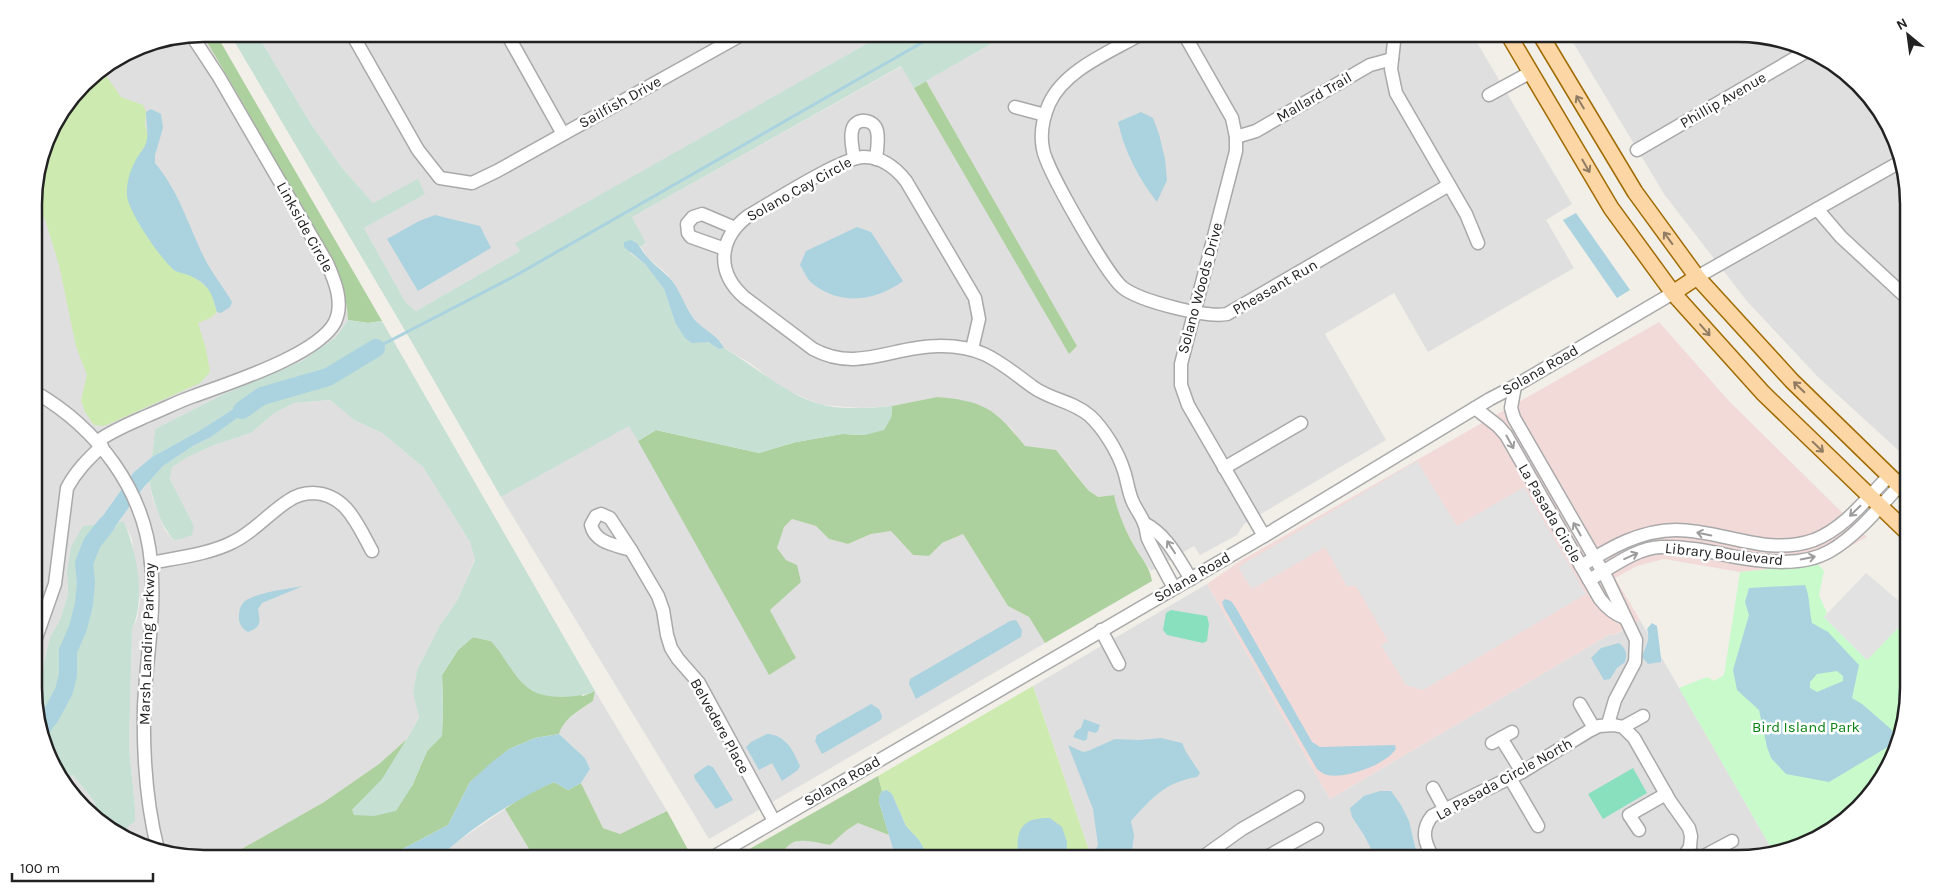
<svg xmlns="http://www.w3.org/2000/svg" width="1943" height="893" font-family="Karla,sans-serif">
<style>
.residential{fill:#e0dfdf}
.commercial{fill:#f2dad9}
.grass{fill:#cdebb0}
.forest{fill:#add19e}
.wetland{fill:#c6e0d4}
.park{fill:#c8facc}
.pitch{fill:#88e0be}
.parking{fill:#e2e2e2}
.water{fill:#aad3df;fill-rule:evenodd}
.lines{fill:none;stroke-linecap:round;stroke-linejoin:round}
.stream{stroke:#aad3df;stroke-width:3}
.river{stroke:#aad3df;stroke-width:18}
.minor-casing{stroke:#a9a9a9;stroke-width:15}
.major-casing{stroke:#a06b00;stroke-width:18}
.minor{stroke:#fff;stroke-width:12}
.major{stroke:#fcd6a4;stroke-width:15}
.oneway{stroke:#8f7c63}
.oneway2{stroke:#9c9c9c}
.labels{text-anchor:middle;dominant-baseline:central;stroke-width:5;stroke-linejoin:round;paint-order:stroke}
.street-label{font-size:15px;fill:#222;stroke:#fff}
.park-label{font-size:15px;fill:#0c8416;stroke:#fff}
.rim{fill:none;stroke:#222;stroke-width:2.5}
</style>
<rect width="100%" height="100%" fill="#f2efe9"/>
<g class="residential">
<polygon points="202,34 250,116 336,270 348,304 348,320 336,337 302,361 222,395 155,429 152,457 134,472 97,524 83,526 67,572 68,594 60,620 50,637 39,684 35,690 34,193 51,129 92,76 139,47"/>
<polygon points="257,34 884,34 516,243 520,251 416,311 406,303 364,228 424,194 418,180 373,203 343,169 311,124"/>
<polygon points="1008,34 1472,34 1572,204 1546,220 1574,268 1428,352 1394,293 1325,334 1386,440 1244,524 1237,535 1200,555 1194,546 1151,571 1136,549 1118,514 1114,495 1098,497 1088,490 1069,465 1025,446 1009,426 937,397 892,406 861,408 821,405 782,388 750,363 724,348 721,342 707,332 694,319 668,275 647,257 641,247 646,244 632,217 902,66 1069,353 1077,346 926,81"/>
<polygon points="1568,34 1739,34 1804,47 1874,101 1908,182 1909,460 1817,376 1746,300 1664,194"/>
<polygon points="330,400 354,420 382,433 423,467 470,542 475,559 457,601 440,625 417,670 413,693 419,716 407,739 379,764 324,802 224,859 204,859 139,846 119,831 125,829 135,808 129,747 132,629 137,619 140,601 132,539 124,522 119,522 149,481 153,500 165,530 174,540 194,526 170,479 172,467 188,457 214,445 251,433 273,414 294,403"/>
<polygon points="629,425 796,658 770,610 797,565 786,560 777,548 784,526 792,519 816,526 829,539 848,544 871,534 891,531 913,555 929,556 942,543 963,534 1008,606 1029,617 1045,643 709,839 501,497"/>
<polygon points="1207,584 1330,799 1610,634 1615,635 1640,620 1773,851 1750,859 1092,859 1033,686"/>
<polygon points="595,691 667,811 620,834 603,828 581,783 590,769 585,758 559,734 562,725 576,713 593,701"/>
<polygon points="73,775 94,801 99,816 69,792 63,778"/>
<polygon points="505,809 535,859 438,859 454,844"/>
<polygon points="858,823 889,835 896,859 781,859 782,853 789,844 806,839 830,845 847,830"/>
</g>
<polygon class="commercial" points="1659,322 1729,401 1867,537 1818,564 1740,572 1664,559 1637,566 1615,578 1640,620 1614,635 1610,634 1330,799 1207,584 1240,561"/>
<g class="grass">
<polygon points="102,70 121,97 143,105 146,112 145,125 148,135 146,144 137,158 145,233 175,271 190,275 202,283 210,290 217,312 212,317 198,323 206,349 210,372 200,383 104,426 94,425 85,412 81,400 87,375 76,346 59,265 45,219 34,202 34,193 51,129 92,76"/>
<polygon points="1033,686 1092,859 930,859 919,840 906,826 892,794 887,790 882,791 878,776"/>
</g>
<g class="forest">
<path d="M202,34H216L382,321L368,323L348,320C347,275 313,228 291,189C262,137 233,85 202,34Z"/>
<polygon points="926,81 1077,346 1069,354 914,88"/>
<path d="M937,397C985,401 995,409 1025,446L1056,450L1088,490L1098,497L1114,495C1118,514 1126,532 1136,549C1143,560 1150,568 1152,581L1045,643L1029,617L1008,606L963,534L942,543L929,556L913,555L891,531L871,534L848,544L829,539L816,526L792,519L784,527L777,548L786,560L797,565L801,582L770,610L796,658L769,675L638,441L656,430L759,453L796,442L842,434L865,435L891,418L892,406Z"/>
<path d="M473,637L491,641L500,651L583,696L595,691L593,701C580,710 564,718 559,734L535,738L509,749L470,782L448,825L384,859H224L324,802L379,764L407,739L382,780L352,810L412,786L427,751L442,735L443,706L442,675L458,650Z"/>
<path d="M878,776L882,791L879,797V802L889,835L858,823L847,830L830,845C811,841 787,833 781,859H732Z"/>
<polygon points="554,782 568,790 581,783 603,828 620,834 667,811 692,857 689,859 535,859 505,809 525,795"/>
</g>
<g class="wetland">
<path d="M230,34H257L311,124L343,169L373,203L418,179L425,194L364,228L406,303L416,311L520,251L515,243L884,34H1008L914,88L901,66L632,217L646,243L641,247L634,241L630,253L645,264L664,289L675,322L719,349L724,348C756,367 784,393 819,404C839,410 871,408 892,406L891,418L884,430L865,435L842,434L796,442L759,453L656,430L638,441L629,426L501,497L410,339Z"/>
<path d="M348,320L368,323L382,321L595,691C580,698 546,700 531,690C515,680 504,655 491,641L473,637L458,650L442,675L443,706L442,736L427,751L412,786L396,811L374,816L354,815L352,810L382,779L407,739L419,717L413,693L417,670L440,625L457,601L475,560L470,542L423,467L382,433L354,420L330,400L294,403L273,414L251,433L214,445L188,457L172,467L170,479L194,526L192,535L182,539L174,540C159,523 154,502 149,481L163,466L193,446L211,437L262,397L255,395L199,431L152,457L155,429L222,395L302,361L336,337Z"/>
<path d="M119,522H124C137,552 146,599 132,629L129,747L135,808V821L125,829L119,831L99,816L94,801L73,775L63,778C53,755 25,706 39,684L50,637L60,620L68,594L67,572L71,547L83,526L97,524L93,534L92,543C105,539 112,532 119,522Z"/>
</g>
<polygon class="park" points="1818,564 1824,571 1819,595 1827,613 1824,617 1867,660 1898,628 1909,626 1909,689 1896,754 1874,793 1834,830 1773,851 1679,688 1707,677 1714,681 1724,675 1740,572"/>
<g class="pitch">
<polygon points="1171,610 1207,616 1209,624 1207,641 1203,643 1167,635 1163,630 1166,613"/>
<polygon points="1633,768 1647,793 1603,819 1588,794"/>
</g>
<g class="parking">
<polygon points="1417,461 1457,526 1524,487 1586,594 1423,690 1406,685 1381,645 1388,641 1356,586 1347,586 1325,547 1252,589 1238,567"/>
<polygon points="1866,573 1900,602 1909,595 1909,626 1898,628 1867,660 1824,617"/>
</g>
<g class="water">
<path d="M151,109L161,114L163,128L155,155V163C178,190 188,224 203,255C210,271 223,286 232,302L230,307L221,313L217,312C212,292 208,283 188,275C183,273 178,273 174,270C160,258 129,213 127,196C126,181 131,168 138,156C141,152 145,147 146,143C149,135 146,122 146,112Z"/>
<path d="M1141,112L1153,118L1159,134L1165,159L1167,180L1157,202C1139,179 1124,151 1118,122Z"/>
<polygon points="1576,213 1630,290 1617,298 1563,220"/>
<polygon points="435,215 480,226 491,248 418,291 387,239 419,221"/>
<path d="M857,227L871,232L903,281C876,301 841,306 813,284C807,280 804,271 800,265L806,251Z"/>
<path d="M630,240C640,242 641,251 648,258C657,268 668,274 675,285C682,296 686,308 694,319C703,330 718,335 724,348L719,349L708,342L692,343L685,338L675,322L664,289L645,264L624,247V242Z"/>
<polygon points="255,395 262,396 260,401 211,437 193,446 163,466 144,487 112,531 102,540 92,543 93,534 97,524 134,472 152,457 199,431"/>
<path d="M1805,585C1810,597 1809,609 1812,623L1828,632L1859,665L1852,698L1862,704L1892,730L1894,739L1891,745L1829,782L1786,774L1771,758L1767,747L1759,710L1737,690L1733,670L1749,615L1745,602L1749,588ZM1837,671L1843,676V681L1817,692L1810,688V682L1817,674Z"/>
<path d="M303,586L262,603L258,609C260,621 262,627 248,632C242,629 238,622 239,616C239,610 241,604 245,601C258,592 288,589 303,586Z"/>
<path d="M1225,599L1231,601L1236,608L1312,742L1320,747L1395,745L1396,749C1385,765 1346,779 1327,775C1323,774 1320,771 1317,769L1224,608L1222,602Z"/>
<polygon points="1016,620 1022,630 1021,637 916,699 909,684 910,679 1010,621"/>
<path d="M1652,623L1657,626L1661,658V662L1648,664L1642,657C1645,646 1651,641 1647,629Z"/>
<path d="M1619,643C1625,648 1628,653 1625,662L1617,668L1610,679L1604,680L1591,658L1601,648Z"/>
<polygon points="871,704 879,709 882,716 881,720 822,754 815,741 817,735"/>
<polygon points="1084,719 1100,725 1098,731 1095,733 1088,731 1087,739 1084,741 1073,737 1076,731 1081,728"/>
<path d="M559,734L585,758L590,769L581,783L568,790L554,782C513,801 471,827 438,859H384L448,825L470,782L492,762L509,749L535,738Z"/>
<path d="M767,734C786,735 793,750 800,766L798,770L782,781L772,763L759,770L746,747L751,742Z"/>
<path d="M1161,738L1182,743L1186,752L1200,773L1197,777C1165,782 1152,798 1131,821L1134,835L1131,859H1096L1095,851L1098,845L1093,809L1068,745L1083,752L1088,751L1115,739L1139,740Z"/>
<polygon points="708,765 713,767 733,800 716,809 695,779 694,775"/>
<polygon points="887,790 892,794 906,826 919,840 930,859 896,859 879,802 879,797 882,791"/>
<polygon points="1380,791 1391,791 1401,805 1409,821 1418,859 1376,859 1364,835 1352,817 1350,808 1364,796"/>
<path d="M1043,818H1050L1062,827L1067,842L1066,859H1019C1017,848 1015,829 1028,822C1032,819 1039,819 1043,818Z"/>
</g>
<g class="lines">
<polyline class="stream" points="376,348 513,277 937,34"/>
<g class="river">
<polyline points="242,410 262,396 328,377 376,348"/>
<polyline points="42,727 50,717 64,691 68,675 68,651 78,628 84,604 86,582 84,563 92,543 106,525"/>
</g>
<g class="minor-casing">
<g id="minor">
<polyline points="352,34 418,150 440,178 472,183 497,171 743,34"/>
<polyline points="507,34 563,134"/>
<path d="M1141,34C1110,52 1064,70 1049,104C1043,118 1040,134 1043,149C1046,169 1106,273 1122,287C1139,301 1206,318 1227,314L1449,185"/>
<polyline points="1184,34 1232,118 1236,137 1236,151 1181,364 1181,385 1188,405 1264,536"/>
<polyline points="1393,34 1394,42 1391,69 1396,93 1466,214 1478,243"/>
<polyline points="1489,95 1531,72"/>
<polyline points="1015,107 1045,115"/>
<polyline points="1236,137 1256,131 1370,65 1392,59"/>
<polyline points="1637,150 1809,50"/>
<path d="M854,158C853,150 850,139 852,131C854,117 874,118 877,131C879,139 877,150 876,159"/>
<polyline points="1817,209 1841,237 1908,299"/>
<polyline points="725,249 691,237 688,233 687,224 693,217 702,214 735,228"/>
<polyline points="1697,277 1900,162"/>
<path d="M972,349L979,319L975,298L906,181C895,167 882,157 864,157C842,157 771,203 748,216C718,239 716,272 744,297L813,349C857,373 893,346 938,346C983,345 999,362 1033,387C1051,400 1073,401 1090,416C1104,429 1118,452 1124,471C1127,480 1128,490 1132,500C1135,508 1141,515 1144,523C1147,529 1146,536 1149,541C1157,557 1166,573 1174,588"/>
<polyline points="1515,386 1511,408 1514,418 1607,579 1636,640 1635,662 1615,700 1608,724"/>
<path d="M35,392C97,428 145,490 151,563C156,611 146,660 144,707C143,755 146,803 158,850"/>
<path d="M1475,408L1498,426L1506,435L1600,599C1607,608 1614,614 1625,618"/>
<path d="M98,441C113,430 131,423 149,415C164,409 179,401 194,396C229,383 318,355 335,322C344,303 335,281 327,263L219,77L192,36"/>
<polyline points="1224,468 1301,423"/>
<path d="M601,514L610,518L631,550C615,545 595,543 591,525L596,516Z"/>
<path d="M1144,523C1167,535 1177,557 1191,579"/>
<polyline points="631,550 658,596 663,610 667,635 671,648 678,659 699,683 774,821"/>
<path d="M151,563C176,558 210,554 233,542C254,532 269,513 288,501C295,496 305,493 313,493C347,494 358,526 372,551"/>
<path d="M1581,566C1610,548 1640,530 1676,530C1723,530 1767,557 1814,540C1845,528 1867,498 1889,476"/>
<path d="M1589,580C1611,568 1635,548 1661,547C1686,546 1712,552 1736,557C1766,562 1802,567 1830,551C1855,537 1879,508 1899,486"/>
<polyline points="1101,630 1119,664"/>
<path d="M35,641L55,584L67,488C76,471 88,459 102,446"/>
<polyline points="1580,704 1594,728"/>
<polyline points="1623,727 1643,716"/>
<polyline points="1501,738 1522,772"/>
<polyline points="1492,743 1512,732"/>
<polyline points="1510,778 1538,826"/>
<polyline points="1433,788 1445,810"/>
<polyline points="1639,830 1629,815 1666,794"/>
<polyline points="1688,852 1700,858 1732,841"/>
<polyline points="710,859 1264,536 1490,399 1515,386 1673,293"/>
<polyline points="1200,859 1242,829 1298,797"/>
<polyline points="1263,859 1317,829"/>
<path d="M1434,859C1425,844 1420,831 1432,816L1522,772L1589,731L1599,726L1614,725L1623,727L1634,738L1670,801L1689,828L1691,836L1690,847L1682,859"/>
<polyline points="1446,859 1448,858 1449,859"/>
</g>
</g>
<g class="major-casing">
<g id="major">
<polyline points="1508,34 1611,208 1673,293 1763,393 1909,534"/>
<polyline points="1540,34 1635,192 1697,277 1792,381 1909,495"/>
<polyline points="1673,293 1697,277"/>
</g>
</g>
<use href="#minor" class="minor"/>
<use href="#major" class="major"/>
</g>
<defs><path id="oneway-shaft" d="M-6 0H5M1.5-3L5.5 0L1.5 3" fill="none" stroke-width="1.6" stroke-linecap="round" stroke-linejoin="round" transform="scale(1.25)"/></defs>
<g class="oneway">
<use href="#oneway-shaft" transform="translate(1580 102) rotate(-121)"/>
<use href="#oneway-shaft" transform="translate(1586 166) rotate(60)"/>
<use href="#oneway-shaft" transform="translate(1668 238) rotate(-126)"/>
<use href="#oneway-shaft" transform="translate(1705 330) rotate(49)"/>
<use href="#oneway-shaft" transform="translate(1799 387) rotate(-136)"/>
<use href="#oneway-shaft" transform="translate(1818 447) rotate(44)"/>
</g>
<g class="oneway2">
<use href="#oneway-shaft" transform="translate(1510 442) rotate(61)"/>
<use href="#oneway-shaft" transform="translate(1855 511) rotate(136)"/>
<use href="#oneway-shaft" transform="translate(1577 529) rotate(-120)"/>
<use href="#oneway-shaft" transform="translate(1704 534) rotate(-169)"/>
<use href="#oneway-shaft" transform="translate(1171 547) rotate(-123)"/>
<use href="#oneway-shaft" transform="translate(1631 556) rotate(-24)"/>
<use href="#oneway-shaft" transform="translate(1808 558) rotate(-11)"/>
</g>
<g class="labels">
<g class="street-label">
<text transform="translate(1314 97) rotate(-30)">Mallard Trail</text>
<text transform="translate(1723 100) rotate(-30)">Phillip Avenue</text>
<text transform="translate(620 102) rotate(-29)">Sailfish Drive</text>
<text transform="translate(799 189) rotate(-29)">Solano Cay Circle</text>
<text transform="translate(305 227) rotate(61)">Linkside Circle</text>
<text transform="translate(1275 287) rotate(-30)">Pheasant Run</text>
<text transform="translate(1200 288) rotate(-75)">Solano Woods Drive</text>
<text transform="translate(1540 370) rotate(-30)">Solana Road</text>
<text transform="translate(1550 513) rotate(60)">La Pasada Circle</text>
<text transform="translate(1724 554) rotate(6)">Library Boulevard</text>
<text transform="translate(1192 577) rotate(-30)">Solana Road</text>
<text transform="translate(147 644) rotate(-88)">Marsh Landing Parkway</text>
<text transform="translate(720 726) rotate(61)">Belvedere Place</text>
<text transform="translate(1504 779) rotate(-29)">La Pasada Circle North</text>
<text transform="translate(842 781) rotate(-30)">Solana Road</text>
</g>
<g class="park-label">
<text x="1806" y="727">Bird Island Park</text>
</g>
</g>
<path d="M0 0H1943V893H0ZM204 42H1738A162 162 0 0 1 1900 204V688A162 162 0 0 1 1738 850H204A162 162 0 0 1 42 688V204A162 162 0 0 1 204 42Z" fill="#fff" fill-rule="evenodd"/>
<path class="rim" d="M204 42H1738A162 162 0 0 1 1900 204V688A162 162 0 0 1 1738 850H204A162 162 0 0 1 42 688V204A162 162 0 0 1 204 42Z"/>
<g transform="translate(1908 35) rotate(331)" stroke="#ffffff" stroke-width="4" paint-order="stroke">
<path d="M0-4L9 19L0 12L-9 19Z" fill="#222222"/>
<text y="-8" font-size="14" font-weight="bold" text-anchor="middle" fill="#222222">N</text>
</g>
<path d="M12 873v8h141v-8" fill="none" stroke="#222222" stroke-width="2.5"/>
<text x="20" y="873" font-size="15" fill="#222222" stroke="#ffffff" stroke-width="4" paint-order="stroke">100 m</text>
</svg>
